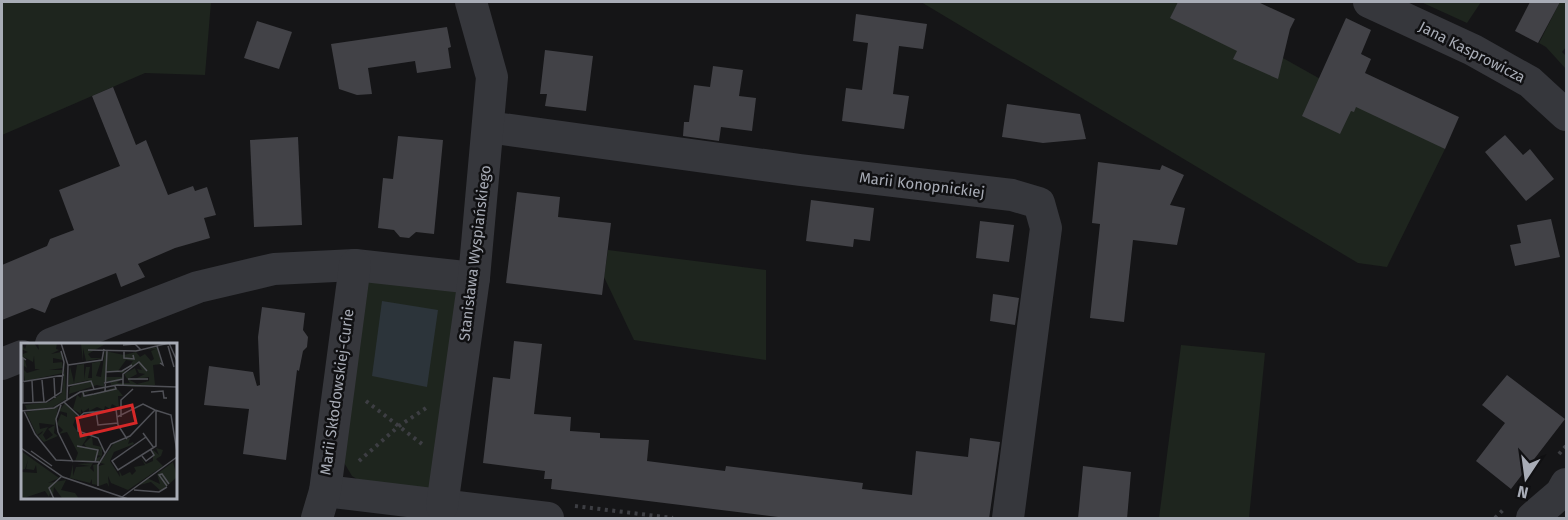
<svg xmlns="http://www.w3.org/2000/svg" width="1568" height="520" font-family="'Fira Sans',sans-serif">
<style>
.green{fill:#1e251e}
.water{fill:#2c343a}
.building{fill:#424247}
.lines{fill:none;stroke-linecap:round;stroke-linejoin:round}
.path{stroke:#3d3e43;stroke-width:4;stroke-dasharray:3 4.5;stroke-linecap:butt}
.minor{stroke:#36373c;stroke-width:32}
.labels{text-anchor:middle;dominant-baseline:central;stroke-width:5;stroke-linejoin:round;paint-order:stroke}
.street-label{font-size:15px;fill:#a8acb6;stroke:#101012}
.inset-road{fill:none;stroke:#505157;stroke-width:1.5}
.view{fill:#d62828;fill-opacity:0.15;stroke:#d62828;stroke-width:3}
.inset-edge{fill:none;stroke:#a8acb6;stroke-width:3}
</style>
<rect width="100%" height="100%" fill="#151517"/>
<g class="green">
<polygon points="2,2 211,2 205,75 145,73 2,135"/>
<polygon points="921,2 1183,2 1445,149 1387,267 1358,263"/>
<polygon points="1421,2 1481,2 1467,23"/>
<polygon points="1560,2 1566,2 1566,47 1562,52 1566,56 1566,69 1546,47 1539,43"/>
<polygon points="608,250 766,270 766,360 634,340 604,277"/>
<polygon points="371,276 458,288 438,479 428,492 365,484 352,476 343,461 365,283"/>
<polygon points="1181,345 1265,353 1249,518 1159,518"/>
</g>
<polygon class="water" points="382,301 438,310 427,387 372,376"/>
<g class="building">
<polygon points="1178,2 1258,2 1295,19 1290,29 1278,79 1233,59 1237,51 1170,18"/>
<polygon points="1530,2 1560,2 1538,43 1515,31"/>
<polygon points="856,14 927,24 923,49 899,46 893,94 909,96 904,129 842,121 846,88 862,90 868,43 853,41"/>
<polygon points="1346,18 1371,30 1361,54 1371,59 1365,73 1459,117 1445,149 1356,107 1354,112 1351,111 1340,134 1302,116"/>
<polygon points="257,21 292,32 279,69 244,58"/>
<polygon points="447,27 451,47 448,48 451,68 417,73 415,61 368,68 372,94 357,95 339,89 331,44"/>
<polygon points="545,50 593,56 586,111 545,106 547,94 540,94"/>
<polygon points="713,66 743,70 739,96 756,98 752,131 721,127 719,141 683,136 684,122 689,122 694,85 710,87"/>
<polygon points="113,87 136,145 146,140 168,195 193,186 195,191 207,187 216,215 204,218 210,238 175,248 138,264 145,277 121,287 116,273 51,299 45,313 32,308 2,320 2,265 47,246 50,239 74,230 59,190 120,166 92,96"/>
<polygon points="1007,104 1080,114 1086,139 1043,143 1002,137"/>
<polygon points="1505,135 1523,155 1530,149 1554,179 1526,201 1485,152"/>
<polygon points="398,136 443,140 434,234 416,232 409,238 400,237 394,230 378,228 383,178 393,179"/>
<polygon points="298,137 302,225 254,227 250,140"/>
<polygon points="1098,162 1160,170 1162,165 1184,175 1170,205 1185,208 1177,245 1133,240 1124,322 1090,318 1100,224 1092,223"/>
<polygon points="517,192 560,197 558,217 611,223 602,295 506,283"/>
<polygon points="811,200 874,208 870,241 854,239 853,247 806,241"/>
<polygon points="1551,219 1560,257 1515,266 1510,245 1521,243 1517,225"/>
<polygon points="980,221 1014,225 1009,262 976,258"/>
<polygon points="993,294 1019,298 1015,325 990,321"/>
<polygon points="262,307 305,313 303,330 308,337 307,347 303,351 299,371 297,370 286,460 243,454 249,409 204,405 209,366 253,372 257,386 260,385 258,337"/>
<polygon points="514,341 542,344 534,414 571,417 570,431 600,433 600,438 649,440 647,461 725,471 726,466 863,483 862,489 912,495 916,451 968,457 970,438 1000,442 989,519 794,519 551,489 552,479 544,479 545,471 483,463 493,377 510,379"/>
<polygon points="1507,375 1565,419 1511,489 1476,461 1505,423 1482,405"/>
<polygon points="1083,466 1131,472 1127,519 1078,519"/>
</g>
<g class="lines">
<g class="path">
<polyline points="366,401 422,444"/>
<polyline points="1559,454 1566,446"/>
<polyline points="359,461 399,426 426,408"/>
<polyline points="575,506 673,518"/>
<polyline points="1495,518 1503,510"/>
</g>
<g class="minor">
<polyline points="1369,2 1473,50 1530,82 1566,115"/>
<polyline points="488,127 800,170 1012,195 1039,203 1046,228 1008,518"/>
<polyline points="51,344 198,287 274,269 355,265 474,278"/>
<polyline points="2,364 22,356"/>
<polyline points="325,491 548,518"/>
<polyline points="442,506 474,278 492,77 471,2"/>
<polyline points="317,518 325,491 355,265"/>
<polyline points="1532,518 1561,493 1566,484"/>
</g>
</g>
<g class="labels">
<g class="street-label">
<text transform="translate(1472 52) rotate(27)">Jana Kasprowicza</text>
<text transform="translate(922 185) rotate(7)">Marii Konopnickiej</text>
<text transform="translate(475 253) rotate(-83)">Stanisława Wyspiańskiego</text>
<text transform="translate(337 392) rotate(-82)">Marii Skłodowskiej-Curie</text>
</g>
</g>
<g transform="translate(21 343)">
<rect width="156" height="156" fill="#151517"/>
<path d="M0,0L4,6L6,0H13L18,7L17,0H36L35,6L38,7L30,11L40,9L42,17L32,15V20L41,19L42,25L28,27H41L42,30L4,38L2,26L6,30L19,26H14L13,13L12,19L3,14L6,25L0,21L2,11L7,9L0,6ZM42,0H86L67,11L70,15H82L65,18L62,5V19L60,1ZM136,4L141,21L132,22L134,42L114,44L90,42L89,38L83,39V44L76,42L48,51L49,44L68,37L47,42L49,23L53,40L56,22L63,21V36L65,24H69L67,35H71V20L80,18L75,33L80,34L84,8L103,12L115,9L119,14L124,11L130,18L133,16L130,8L135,6L124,7ZM105,17L112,18L106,26L117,20L121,27L116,26L118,30L124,31L112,37L128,34V38L116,41L107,36L116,31L114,25L103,31L109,40H96L102,34H84L85,28L101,30L105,28H97ZM44,23L45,56L32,64L6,67L4,62L28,59L41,50ZM95,44L102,53H97L98,65L91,61L89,66L84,63L83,67L76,64L68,68V65L62,69L60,66V71L52,66L56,52L60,55L61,50L71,48L62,51L63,54ZM44,60L56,71L52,82L60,94L67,93L61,103H55L66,105L63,101L71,93L72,102L81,104V112L78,118H75L74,116L80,113L76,112L78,107L80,111L78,105L73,118H54L57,110L46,89L38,91L42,87L36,81L40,71L46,74V70L38,68ZM37,64L34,82L18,80L19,86L27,84L22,92L25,97L32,92L27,86L34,82L33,90L37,93L23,99L17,93L21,90L22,88L16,92L5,69ZM109,95L107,101L112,99L113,101L93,109L89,118L99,134L98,127L101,133L109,129L111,132L115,128L113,124L124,122L120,115L125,121L132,118V107L138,112L135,105L142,107L140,113L135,116L142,123L107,147L90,140L87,133L88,144L86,140L78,143V123L84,121L79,120L93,100ZM0,108L38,135L27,140L45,137L40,147L54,150L58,156L41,155L33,144L32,153L29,150L28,154L24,148L0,156V129L16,130L15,122L13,127L5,126L7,117L4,126L0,127ZM152,119L156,134L140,148L130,139L115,143L126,135L139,141L136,131ZM72,120L69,125L73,129L72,122L77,121L76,142L71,141V136L69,140L49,135L52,121V133L55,124L69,123L56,121Z" fill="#1e251e" fill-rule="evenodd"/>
<path class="inset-road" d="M40,0L47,22L46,57M148,0L156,18M102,2L114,1L120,7M136,3L142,22L139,20M147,3L153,24M67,7L115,8L148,0M103,8V15L113,16L112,12M47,22L81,17L83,6M85,29L101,28L111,22M33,35L34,55M107,36H127M21,37L23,59M11,38L12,59M0,39L43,32M83,40L102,36M102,42V31L118,19L126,28M46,43L70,38L73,46M62,49L63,53L73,51L95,46L94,43M84,49L86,7M130,49L142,48L143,55H146M43,59L58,73M0,60L25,59L40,49L43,19L40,8M2,60V15L5,17M40,62L35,76L37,89L52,119M95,66L97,82L106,96M134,67L150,72L156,109M0,68L33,65L59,49L96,42L156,44M3,68L14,91L35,117L78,119M75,68L77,82L97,80M96,74L122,61L134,67M100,74V57L112,46M122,90L133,105M125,94L91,118L97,127L135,103V67M56,103L77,107L74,119M0,105L42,134L107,156M10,108L31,123M84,110L77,95L57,88L56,76L63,70L100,66M121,113L125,118L133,112L130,107M77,143V122L90,101L109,93L134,67M146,143L138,132L141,131L148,141M113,147L138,149L146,144M101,154L156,114M33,156L28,145L41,133"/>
<path class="view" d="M111,62L115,80L60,93L56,75Z"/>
<rect width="156" height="156" class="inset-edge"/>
</g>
<rect width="1568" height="520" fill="none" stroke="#a8acb6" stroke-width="6"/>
<g transform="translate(1526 478) rotate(193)" stroke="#101012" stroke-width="4.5" paint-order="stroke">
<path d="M0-4.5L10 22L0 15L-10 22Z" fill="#a8acb6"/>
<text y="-9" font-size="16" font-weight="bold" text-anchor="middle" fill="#a8acb6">N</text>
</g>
</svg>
